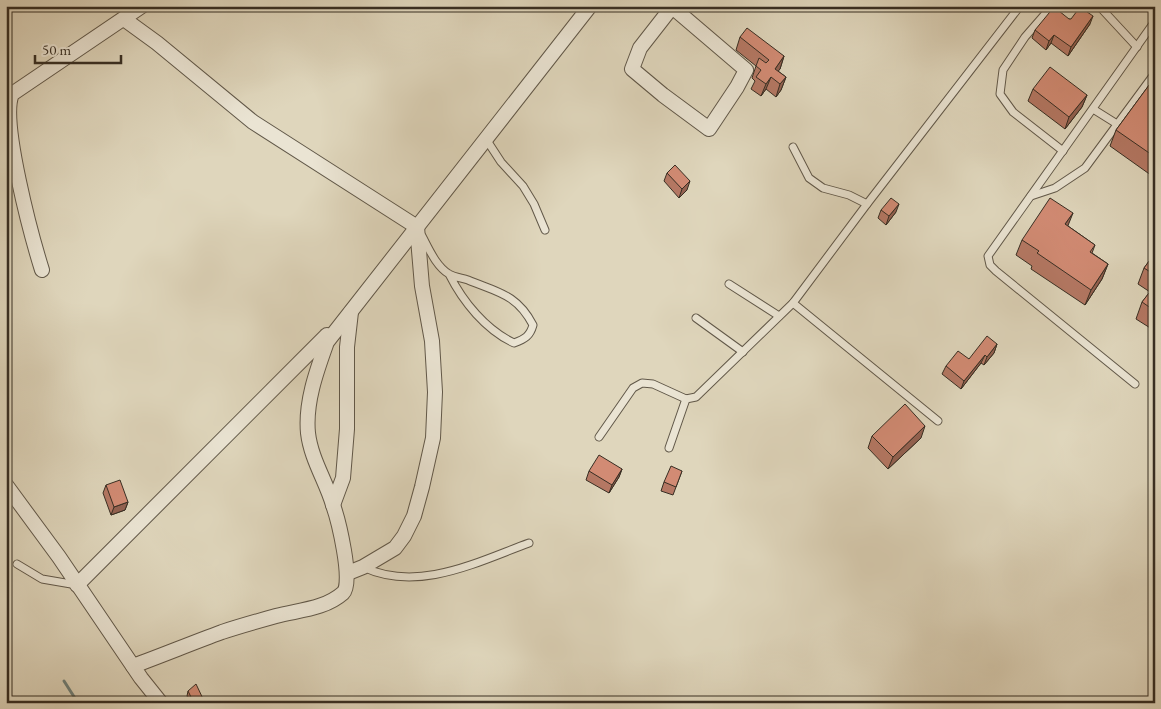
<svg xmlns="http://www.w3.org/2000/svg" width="1161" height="709" font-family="'EB Garamond',serif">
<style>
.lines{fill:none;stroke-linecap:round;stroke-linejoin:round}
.stream{stroke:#6f817b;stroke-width:3}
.lane-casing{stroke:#615849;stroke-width:9}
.street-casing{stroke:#615849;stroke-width:16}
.lane{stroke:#eae4d3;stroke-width:7}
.street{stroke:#eae4d3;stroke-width:14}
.wall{fill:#b57864;stroke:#372e23}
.shaded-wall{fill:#936151;stroke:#372e23}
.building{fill:#d28b74;stroke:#372e23}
</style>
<rect width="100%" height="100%" fill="#dfd6bc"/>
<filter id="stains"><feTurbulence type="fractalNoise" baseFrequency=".004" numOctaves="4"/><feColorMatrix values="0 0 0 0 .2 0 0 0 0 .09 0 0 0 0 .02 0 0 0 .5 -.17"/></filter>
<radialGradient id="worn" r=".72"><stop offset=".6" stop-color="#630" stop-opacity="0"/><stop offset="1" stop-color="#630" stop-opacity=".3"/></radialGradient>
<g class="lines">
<polyline class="stream" points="64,681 78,703"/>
<g class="lane-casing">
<g id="lane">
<polyline points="1052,6 1025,37 1003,70 1000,94 1013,112 1063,151"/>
<polyline points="1099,6 1137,47"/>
<polyline points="1093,109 1117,124"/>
<polyline points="486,139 501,162 523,186 534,204 545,230"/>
<polyline points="793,147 809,178 823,188 849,195 867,204"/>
<polyline points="1031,196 1055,188 1085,168 1155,73"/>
<path d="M422,236C429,249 436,266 449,274C454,277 462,278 468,280C497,292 517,294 533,325C530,336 525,339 514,343C486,330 463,302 449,274"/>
<polyline points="729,284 779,316"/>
<polyline points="793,303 938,421"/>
<polyline points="696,318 743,352"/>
<polyline points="1135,384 996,271 990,265 988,256 1155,21"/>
<polyline points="599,437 633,388 642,383 653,384 686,399 696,397 793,303 867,204 1020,6"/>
<polyline points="669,448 686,399"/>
<polyline points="17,564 42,579 77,585"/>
<path d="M363,567C418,593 477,562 529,543"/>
</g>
</g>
<g class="street-casing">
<g id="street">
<polyline points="671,6 746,70 737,87 709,129 663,95 632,69 640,48 672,7"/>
<polyline points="124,19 157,43 253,122 417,227 422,286 432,341 435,392 433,438 422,487 414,516 404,536 395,548 363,567 348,573"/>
<path d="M42,270C32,238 0,121 12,94L142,6"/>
<polyline points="6,485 59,557 141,678 161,703"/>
<polyline points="333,505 343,478 347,429 347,347 351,312"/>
<polyline points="77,585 327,335"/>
<path d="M133,666C163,655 192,643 222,632C240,626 258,621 276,616C299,610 325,609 343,593C354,583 338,519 333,505C326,481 311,459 308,433C305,402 317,370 327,342L590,6"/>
</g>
</g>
<use href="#lane" class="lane"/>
<use href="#street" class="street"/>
</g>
<g class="wall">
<polygon points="1069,19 1090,24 1068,56 1051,43 1046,50 1032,38 1035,30"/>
<polygon points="740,37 784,56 780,69 778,71 786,77 781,90 776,97 766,89 761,96 751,89 755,81 752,78 756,66 736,50"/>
<polygon points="1155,77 1155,178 1110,146 1116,130"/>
<polygon points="1033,89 1087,95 1082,107 1065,129 1028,101"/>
<polygon points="667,173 687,190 679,198 664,181"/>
<polygon points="881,210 896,212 886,225 878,218"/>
<polygon points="1068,226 1095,245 1092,253 1108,264 1102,279 1085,305 1031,269 1032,266 1016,255 1022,240"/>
<polygon points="1155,253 1155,331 1136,319 1142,302 1150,292 1138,284 1144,268"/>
<polygon points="997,344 994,353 984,365 981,363 961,389 942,374 946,366 969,359"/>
<polygon points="872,436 921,438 888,469 868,448"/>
<polygon points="622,469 619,477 609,493 586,480 589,471"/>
<polygon points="682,471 673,495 661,491 664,482"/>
<polygon points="106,485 128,502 125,510 111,515 103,493"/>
<polygon points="188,691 205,703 190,703 187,696"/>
</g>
<g class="shaded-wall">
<polygon points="1093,16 1090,24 1068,56 1071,47"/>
<polygon points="1054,35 1051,43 1046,50 1049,41"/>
<polygon points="784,56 780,69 773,78 775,69"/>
<polygon points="771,77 766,89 761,96 766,84"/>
<polygon points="786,77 781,90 776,97 780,84"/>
<polygon points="1087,95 1082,107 1065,129 1069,117"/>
<polygon points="690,181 687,190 679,198 682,189"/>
<polygon points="899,204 896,212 886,225 889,216"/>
<polygon points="1073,213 1067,228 1065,224"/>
<polygon points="1108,264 1102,279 1085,305 1091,290"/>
<polygon points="997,344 994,353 984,365 987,357"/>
<polygon points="985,355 981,363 961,389 964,381"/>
<polygon points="925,426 921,438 888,469 893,457"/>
<polygon points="622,469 619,477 609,493 612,485"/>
<polygon points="128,502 125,510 111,515 114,507"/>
</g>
<g class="building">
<polygon points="1054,7 1069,19 1071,19 1080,7 1093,16 1071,47 1054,35 1049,41 1035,30"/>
<polygon points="747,28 784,56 775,69 786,77 780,84 771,77 766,84 756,77 761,70 756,66 759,58 766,63 769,60 740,37"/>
<polygon points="1050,67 1087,95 1069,117 1033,89"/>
<polygon points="1155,77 1155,157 1116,130"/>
<polygon points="675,165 690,181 682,189 667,173"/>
<polygon points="891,198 899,204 889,216 881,210"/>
<polygon points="1050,198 1073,213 1065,224 1095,245 1090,252 1108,264 1091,290 1037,253 1039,251 1022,240"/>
<polygon points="1155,253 1155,275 1144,268"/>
<polygon points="1155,285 1155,311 1142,302"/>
<polygon points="987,336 997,344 987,357 985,355 964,381 946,366 958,351 969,359"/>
<polygon points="905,404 925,426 893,457 872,436"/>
<polygon points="599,455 622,469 612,485 589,471"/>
<polygon points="671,466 682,471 676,487 664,482"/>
<polygon points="120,480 128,502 114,507 106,485"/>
<polygon points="196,684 205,703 194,703 188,691"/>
<polygon points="151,698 155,703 145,703"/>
</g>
<rect width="1161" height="709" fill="none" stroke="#dfd6bc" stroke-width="25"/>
<rect x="8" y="8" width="1146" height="694" fill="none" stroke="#372e23" stroke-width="2.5"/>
<rect x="12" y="12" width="1136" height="684" fill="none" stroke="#372e23"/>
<path d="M35 55v8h86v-8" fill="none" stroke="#372e23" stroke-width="2.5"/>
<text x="42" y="55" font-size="15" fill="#372e23" stroke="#eae4d3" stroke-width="4" paint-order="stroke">50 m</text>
<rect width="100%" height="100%" filter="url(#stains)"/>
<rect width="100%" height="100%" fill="url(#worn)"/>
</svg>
